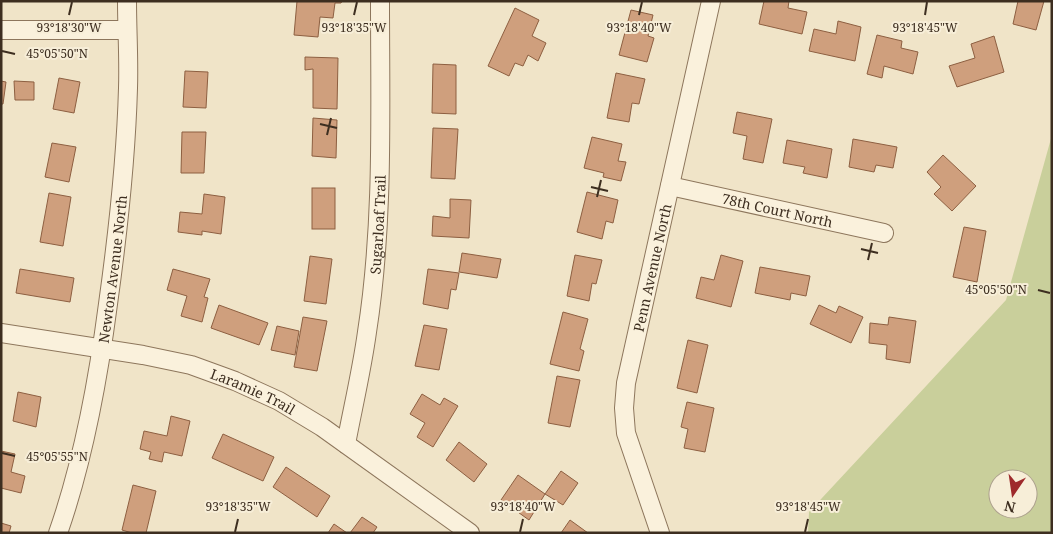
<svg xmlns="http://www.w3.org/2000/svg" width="1053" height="534" font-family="'Noto Serif',serif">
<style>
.green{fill:#c9cf9b;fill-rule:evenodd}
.building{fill:#cf9f7d;stroke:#8d5f41}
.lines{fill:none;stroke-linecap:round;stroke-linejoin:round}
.minor-casing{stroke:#8d765c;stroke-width:20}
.minor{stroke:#faf1dc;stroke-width:18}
.ticks{fill:none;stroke:#3d2e20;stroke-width:2}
.labels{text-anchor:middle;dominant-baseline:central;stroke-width:4;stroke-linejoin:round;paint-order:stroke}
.street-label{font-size:14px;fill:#3d2e20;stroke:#f7eed8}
.ticks-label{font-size:12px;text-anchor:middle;fill:#3d2e20;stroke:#f7eed8;stroke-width:4;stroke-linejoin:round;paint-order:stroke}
</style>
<rect width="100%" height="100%" fill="#f0e4c8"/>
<path class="green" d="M1052,135V533H808L809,512L1006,300ZM998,479H1028V509H998Z"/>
<g class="building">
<polygon points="297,1 342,1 341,3 335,3 333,18 320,17 318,37 294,35"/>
<polygon points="764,1 789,1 788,8 807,12 802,34 759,24"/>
<polygon points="1018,1 1044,1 1036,30 1013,24"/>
<polygon points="515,8 539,20 532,36 546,43 538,61 528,55 523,66 515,63 509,76 488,66"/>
<polygon points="631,10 653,15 648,36 654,38 647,62 619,55"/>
<polygon points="838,21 861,27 855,61 809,51 814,29 836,34"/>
<polygon points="877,35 902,41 901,48 918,52 913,74 884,66 882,78 867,74"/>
<polygon points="994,36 1004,72 957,87 949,66 975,58 971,44"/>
<polygon points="305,57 338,58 337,109 313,108 313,69 305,70"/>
<polygon points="433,64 456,65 456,114 432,113"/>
<polygon points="185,71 208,72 206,108 183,107"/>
<polygon points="616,73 645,79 639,104 632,103 629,122 607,118"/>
<polygon points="59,78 80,82 74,113 53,109"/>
<polygon points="1,81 6,82 3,104 1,104"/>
<polygon points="14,81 34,82 34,100 15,100"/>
<polygon points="737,112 772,119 763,163 743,159 747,136 733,133"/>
<polygon points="313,118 337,120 336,158 312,156"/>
<polygon points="433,128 458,129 455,179 431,178"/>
<polygon points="182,132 206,132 204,173 181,173"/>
<polygon points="592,137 622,144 618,161 626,162 621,181 603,177 604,173 584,168"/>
<polygon points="853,139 897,147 893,168 876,165 874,172 849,167"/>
<polygon points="787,140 832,149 827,178 803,173 805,167 783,163"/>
<polygon points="52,143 76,147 69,182 45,177"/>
<polygon points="943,155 976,186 952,211 934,194 941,187 927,172"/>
<rect x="312" y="188" width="23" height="41"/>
<polygon points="587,192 618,200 613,223 606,221 602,239 577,232"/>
<polygon points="49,193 71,197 63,246 40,242"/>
<polygon points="204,194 225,197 221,234 202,231 202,235 178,232 180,212 202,214"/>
<polygon points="450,199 471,200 469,238 432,236 433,216 450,218"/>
<polygon points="964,227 986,231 977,282 953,277"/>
<polygon points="462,253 501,259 497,278 459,272"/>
<polygon points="575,255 602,260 596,284 592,283 589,301 567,296"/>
<polygon points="721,255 743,261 731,307 696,298 701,277 714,280"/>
<polygon points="310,256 332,259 326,304 304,301"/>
<polygon points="760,267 810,276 806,296 791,293 790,300 755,293"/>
<polygon points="20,269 74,278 70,302 16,293"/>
<polygon points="173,269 210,279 204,297 208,298 202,322 181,316 187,296 167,290"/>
<polygon points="428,269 459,273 456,290 451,289 448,309 423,304"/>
<polygon points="219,305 268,323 259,345 211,328"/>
<polygon points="819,305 836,313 839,306 863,317 851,343 810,324"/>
<polygon points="563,312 588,319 580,349 584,351 579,371 550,364"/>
<polygon points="303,317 327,321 317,371 294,367"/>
<polygon points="889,317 916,321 910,363 886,359 887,345 869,343 870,323 888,325"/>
<polygon points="424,325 447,329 439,370 415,366"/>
<polygon points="277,326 299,331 295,355 271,350"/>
<polygon points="688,340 708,345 697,393 677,388"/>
<polygon points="557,376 580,380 570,427 548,423"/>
<polygon points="18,392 41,397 36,427 13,421"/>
<polygon points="422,394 440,405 444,398 458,406 433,447 417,437 425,423 410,414"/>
<polygon points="687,402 714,408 705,452 684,448 688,429 681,427"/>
<polygon points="171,416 190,421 182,456 164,452 162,462 149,459 151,452 140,449 144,431 167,436"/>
<polygon points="223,434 274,457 263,481 212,458"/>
<polygon points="459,442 487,464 474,482 446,460"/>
<polygon points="1,451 15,454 11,472 25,476 21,493 1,488"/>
<polygon points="286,467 330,496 317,517 273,487"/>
<polygon points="561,471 578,483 563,505 545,494"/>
<polygon points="518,475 545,494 529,520 501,500"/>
<polygon points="133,485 156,491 146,533 132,533 122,530"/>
<polygon points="362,517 377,527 373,533 350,533"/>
<polygon points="570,520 588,533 561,533"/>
<polygon points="1,523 11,526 9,533 1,533"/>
<polygon points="334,524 347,533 328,533"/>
</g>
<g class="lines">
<g class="minor-casing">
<g id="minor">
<polyline points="1,30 127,30"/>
<path id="s1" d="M670,186L884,233"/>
<path id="s2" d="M1,333L143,355L191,365L235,381L279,401L322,427L470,533"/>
<path id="s3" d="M346,444C353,407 362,369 367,332C384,223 380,111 380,1"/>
<path id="s4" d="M58,533C84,459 98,381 108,304C118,232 126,160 128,88C129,59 127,30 127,1"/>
<path id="s5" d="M660,533L626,433L624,408L626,383L711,1"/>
</g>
</g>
<use href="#minor" class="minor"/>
</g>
<path class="ticks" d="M69,15L72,2M354,15L357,2M639,15L642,2M925,15L927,2M2,51L15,54M320,124L337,128M327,135L331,118M591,187L608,191M597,197L601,180M861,249L878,253M868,260L872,243M1038,290L1050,293M2,453L15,456M235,532L238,519M520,532L523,519M805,532L808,519"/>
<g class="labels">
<g class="street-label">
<text stroke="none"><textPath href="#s1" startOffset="110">78th Court North</textPath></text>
<text stroke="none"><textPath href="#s3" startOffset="222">Sugarloaf Trail</textPath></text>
<text stroke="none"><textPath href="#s5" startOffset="274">Penn Avenue North</textPath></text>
<text stroke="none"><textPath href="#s4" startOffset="270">Newton Avenue North</textPath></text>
<text stroke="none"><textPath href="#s2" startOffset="260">Laramie Trail</textPath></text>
</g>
</g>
<g class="ticks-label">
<text x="69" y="32">93°18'30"W</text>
<text x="354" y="32">93°18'35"W</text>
<text x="639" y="32">93°18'40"W</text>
<text x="925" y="32">93°18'45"W</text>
<text x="57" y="58">45°05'50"N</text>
<text x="996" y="294">45°05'50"N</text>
<text x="57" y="461">45°05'55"N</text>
<text x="238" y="511">93°18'35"W</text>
<text x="523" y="511">93°18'40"W</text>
<text x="808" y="511">93°18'45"W</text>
</g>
<rect width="1053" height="534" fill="none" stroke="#3d2e20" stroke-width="5"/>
<g transform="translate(1013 494) rotate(193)"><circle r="24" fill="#f7eed8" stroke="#ada18e"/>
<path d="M0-4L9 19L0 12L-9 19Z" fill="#9e2a2b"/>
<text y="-8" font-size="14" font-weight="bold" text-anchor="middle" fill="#3d2e20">N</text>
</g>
</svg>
